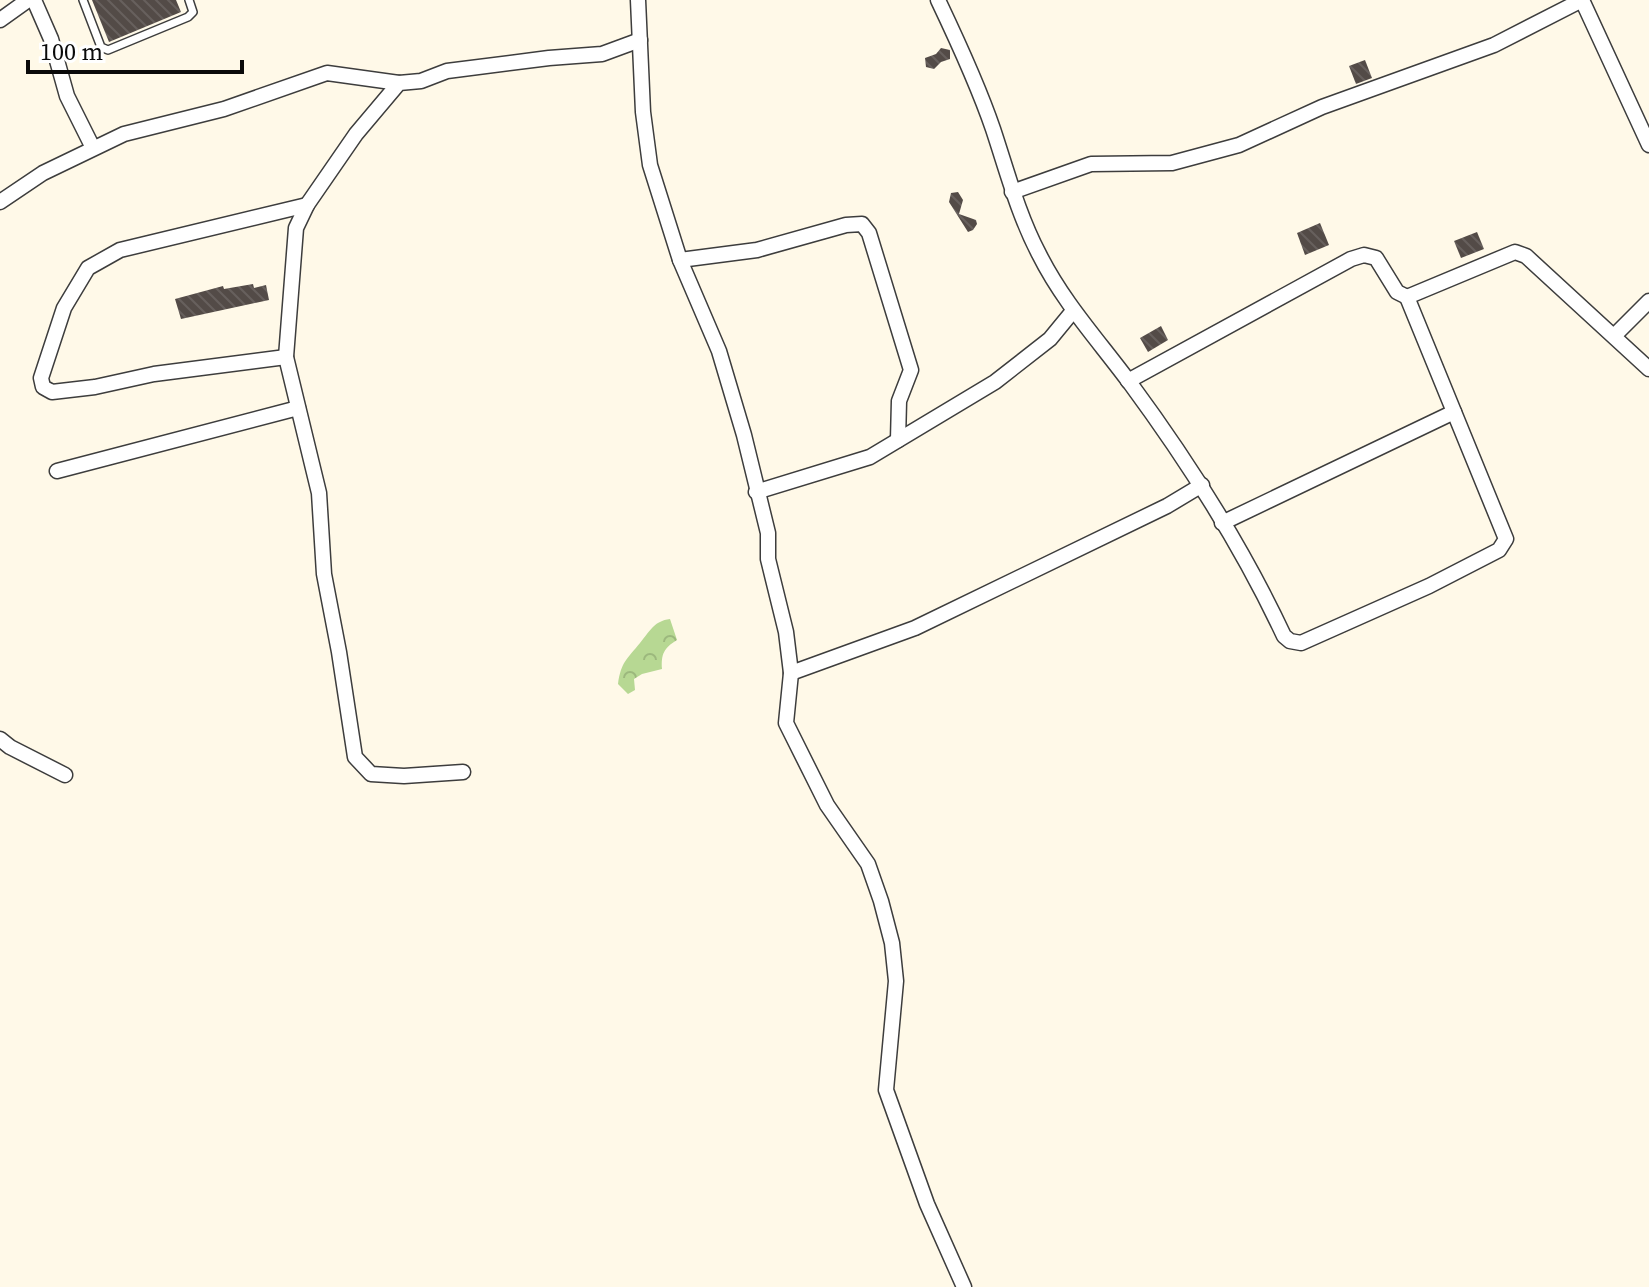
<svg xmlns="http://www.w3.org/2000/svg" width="1649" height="1287" font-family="'Source Serif 4',serif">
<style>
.forest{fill:url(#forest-crowns)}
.building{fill:url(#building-back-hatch)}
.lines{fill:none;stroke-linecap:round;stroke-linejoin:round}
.service-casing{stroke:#3d3d3d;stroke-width:10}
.minor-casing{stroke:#3d3d3d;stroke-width:17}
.service{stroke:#fff;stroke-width:7}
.minor{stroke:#fff;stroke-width:14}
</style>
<defs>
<pattern id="forest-crowns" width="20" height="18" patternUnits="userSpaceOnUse" patternTransform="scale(2)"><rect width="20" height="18" fill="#b7d893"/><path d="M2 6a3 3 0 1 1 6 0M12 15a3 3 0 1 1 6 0" fill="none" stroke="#9cb87d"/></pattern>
<pattern id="building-back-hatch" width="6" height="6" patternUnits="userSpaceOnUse" patternTransform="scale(2)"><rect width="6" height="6" fill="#534b47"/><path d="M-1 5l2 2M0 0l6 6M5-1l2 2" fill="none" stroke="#67605d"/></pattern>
</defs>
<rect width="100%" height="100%" fill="#fff9e8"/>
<path class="forest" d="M670,619L677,640C664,648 661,654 662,669L642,674L634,679L635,690L628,694L618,684C621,662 627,659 640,643C650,631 654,621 670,619Z"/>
<g class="building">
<polygon points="92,0 176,0 181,12 109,42"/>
<polygon points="941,48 950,50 950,59 941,62 934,69 926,67 925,58 936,54"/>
<polygon points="1365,60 1372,78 1356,84 1349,66"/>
<polygon points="958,192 963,200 959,214 976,220 977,224 973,230 968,232 949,202 951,193"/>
<polygon points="1320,223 1329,245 1305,255 1297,233"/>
<polygon points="1477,232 1484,249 1461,258 1454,241"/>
<polygon points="253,284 254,288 266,285 269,300 181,319 175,299 223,286 224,289"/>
<polygon points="1161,326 1168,340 1148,352 1140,338"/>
</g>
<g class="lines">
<g class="service-casing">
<polyline id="service" points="83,0 101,47 108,50 188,17 193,12 189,0"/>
</g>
<g class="minor-casing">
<g id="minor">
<polyline points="34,0 51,39 67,96 93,148"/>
<polyline points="638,0 643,112 650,165 680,260 719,351 744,435 768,533 768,559 786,632 791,673 786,723 827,805 868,864 881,901 892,943 896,981 886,1090 927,1204 964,1287"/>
<path d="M938,0C958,42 978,85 993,129C1007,171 1018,214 1039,254C1063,302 1098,340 1130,383C1189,463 1242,546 1284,636L1290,641L1301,643L1429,586L1499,550L1506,539L1407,297"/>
<polyline points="1582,0 1649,145"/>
<polyline points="0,20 28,0"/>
<polyline points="1012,192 1091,164 1172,163 1239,145 1322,107 1494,45 1582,0"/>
<polyline points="0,202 43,173 124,134 224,109 327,73 399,83"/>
<polyline points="680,260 757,250 846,225 862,224 869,233 911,370 899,401 898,440"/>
<polyline points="1614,336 1649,301"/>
<polyline points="286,357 154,374 95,387 52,392 43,387 41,378 64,308 88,268 120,250 307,205"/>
<polyline points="1128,381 1351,259 1364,255 1376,258 1397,292 1407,297 1515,252 1526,256 1649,369"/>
<polyline points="57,471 298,408"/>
<polyline points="756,492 870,457 995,382 1050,339 1073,311"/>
<polyline points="1222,523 1454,412"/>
<polyline points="791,673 915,628 1167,506 1202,485"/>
<polyline points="0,739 10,747 65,775"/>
<polyline points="463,772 404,776 371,774 355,757 339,652 324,574 319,493 286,357 296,228 307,205 356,134 399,83 421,81 447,71 549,58 602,54 640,40"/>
</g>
</g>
<use href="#service" class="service"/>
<use href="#minor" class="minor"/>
</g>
<path d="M28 60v12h214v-12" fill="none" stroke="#0a0a0a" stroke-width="4"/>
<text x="40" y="60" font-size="24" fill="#0a0a0a" stroke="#ffffff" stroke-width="6" paint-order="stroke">100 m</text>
</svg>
